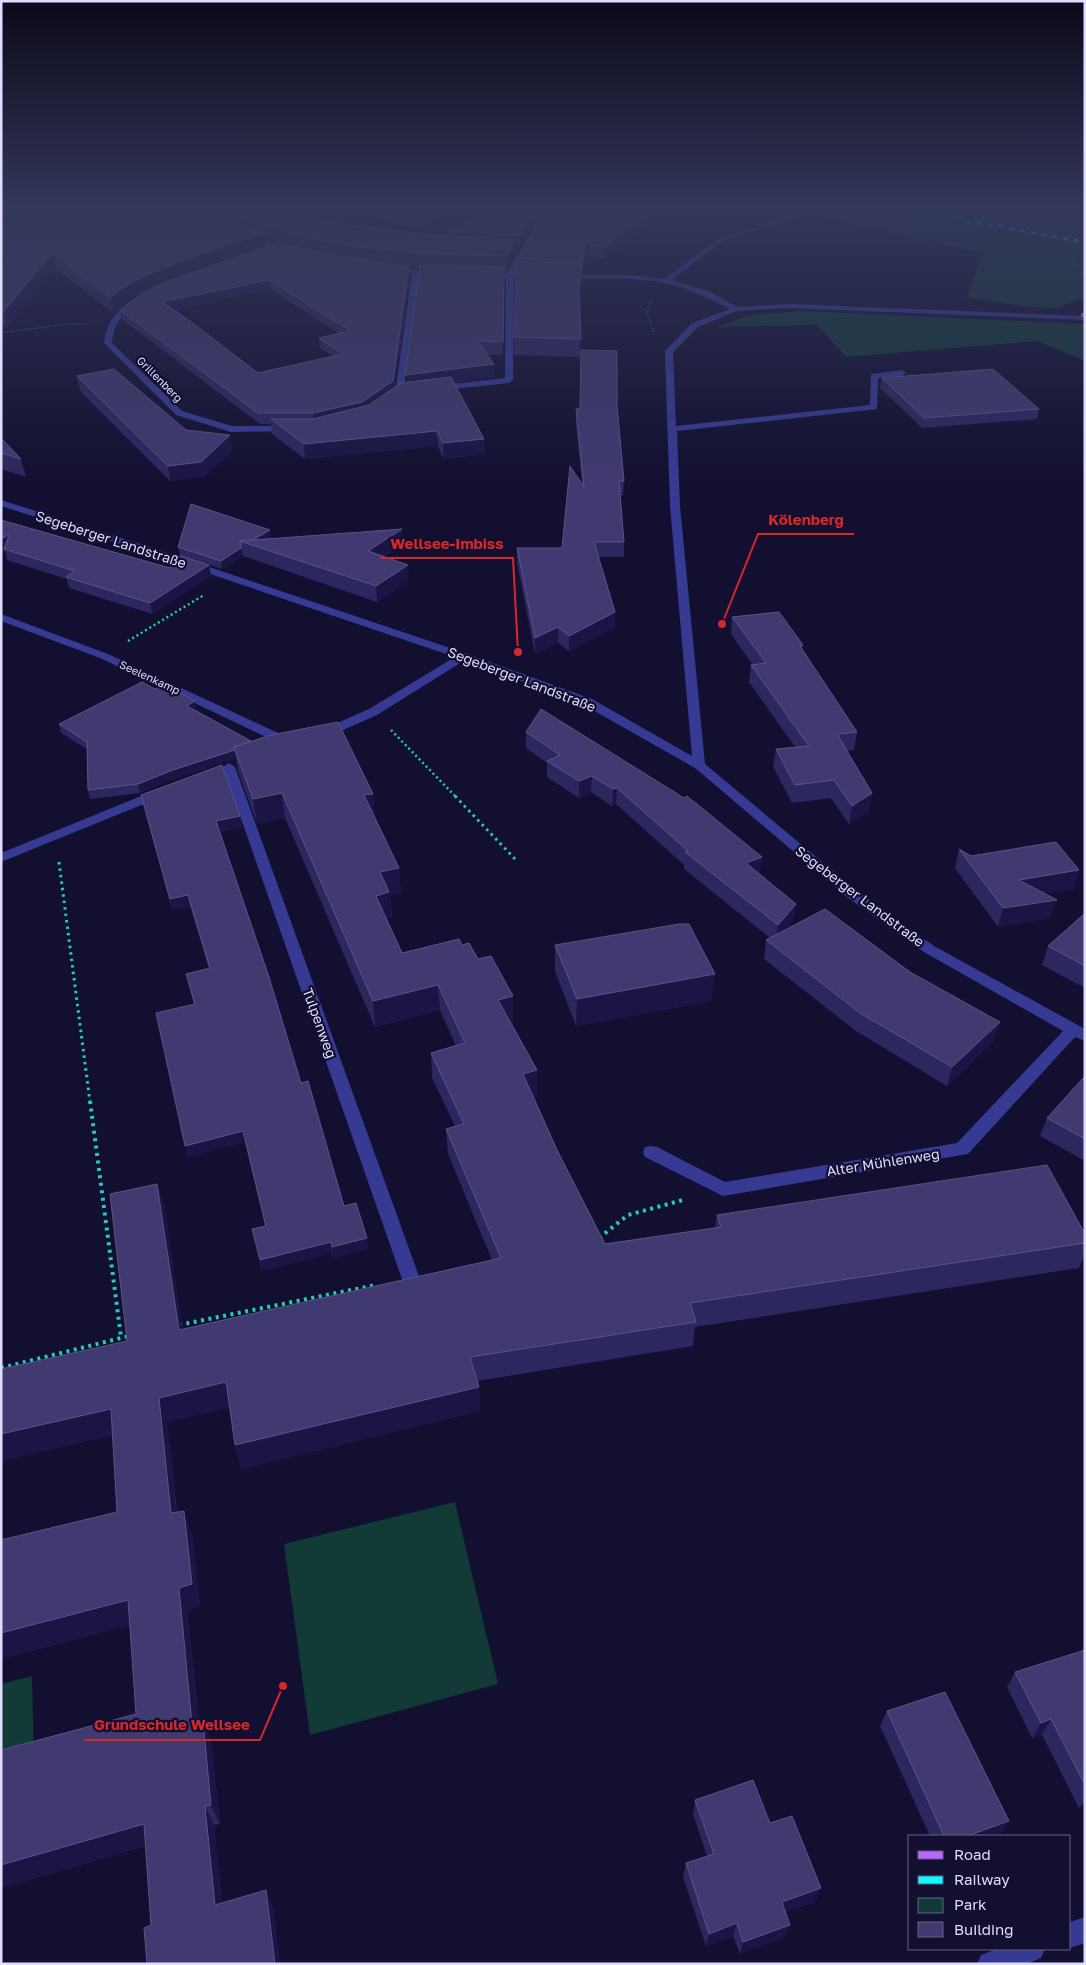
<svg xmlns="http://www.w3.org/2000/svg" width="1086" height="1965" font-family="'Golos Text',sans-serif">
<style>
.green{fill:#123a36}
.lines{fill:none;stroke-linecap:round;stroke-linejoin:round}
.path-far3{stroke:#24cdb5;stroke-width:1;stroke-dasharray:1 2;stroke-linecap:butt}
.path-far2{stroke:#24cdb5;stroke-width:2.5;stroke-dasharray:2 3;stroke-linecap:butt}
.path-far1{stroke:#24cdb5;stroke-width:3;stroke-dasharray:2.5 4;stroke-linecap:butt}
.path{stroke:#24cdb5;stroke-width:4;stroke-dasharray:3 4.5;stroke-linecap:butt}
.minor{fill:#363a93;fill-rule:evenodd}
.major{fill:#b965ff;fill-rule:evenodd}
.rail-casing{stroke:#0afaff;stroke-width:2.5}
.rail{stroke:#120f30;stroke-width:2;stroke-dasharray:5.5;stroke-linecap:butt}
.wall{fill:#2d275f;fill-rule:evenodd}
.shaded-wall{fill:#1a1545}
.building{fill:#403a70;stroke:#595487;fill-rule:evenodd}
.labels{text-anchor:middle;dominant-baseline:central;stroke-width:4.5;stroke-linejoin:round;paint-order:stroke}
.far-street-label{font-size:11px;fill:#dfdeff;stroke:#120f30}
.street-label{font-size:14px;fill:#dfdeff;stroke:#120f30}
.leader{fill:none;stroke:#d62828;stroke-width:2}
.callout-dot{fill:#d62828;stroke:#120f30;stroke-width:2}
.callout-label{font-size:15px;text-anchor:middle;font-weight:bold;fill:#d62828;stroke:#120f30;stroke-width:4.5;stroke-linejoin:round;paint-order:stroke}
</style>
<rect width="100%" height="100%" fill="#120f30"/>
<g class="green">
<path d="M400,208H450C444,212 440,217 434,220C417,231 396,224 379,217L383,212Z"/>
<polygon points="787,208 1072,208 1085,230 1085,297 1058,308 1028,307 967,297 982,253"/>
<polygon points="803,311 1085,324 1085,361 1038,341 846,357 817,325 718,327 749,315"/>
<polygon points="455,1502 498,1684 310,1735 284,1544"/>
<polygon points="32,1676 34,1760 1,1768 1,1684"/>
</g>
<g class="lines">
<g class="path-far3">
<polyline points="1001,208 1084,216"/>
<polyline points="1080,208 1084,217"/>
<polyline points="1085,253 1077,254 1073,258 1085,279"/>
<polyline points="652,300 647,313 654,332"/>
<polyline points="1,333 67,324 87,324"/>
</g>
<g class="path-far2">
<polyline points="128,641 204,595"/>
<polyline points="391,730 456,797"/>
</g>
<g class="path-far1">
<polyline points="455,796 515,859"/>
<polyline points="59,862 90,1102"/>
</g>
<g class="path">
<polyline points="90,1101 121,1337"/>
<polyline points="599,1238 628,1215 683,1200"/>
<polyline points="179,1325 376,1285"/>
<polyline points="1,1368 129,1336"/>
</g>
<g class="minor">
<polygon points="504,208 516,208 546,217 515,273 535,274 539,276 535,278 514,278 513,380 509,383 433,391 432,389 436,386 505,378 506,278 483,277 479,275 483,273 507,273 539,218"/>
<path d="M806,210L809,212L808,213L721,242L671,280L711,292L737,307L788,304L1085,316V320L788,308L737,311L698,327L673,352L676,426L870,405L871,374L902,370L906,373L902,376L878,378L877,409L677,431L680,506L705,764L857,891L934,946L1085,1029V1041L1075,1037L968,1154L962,1155L723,1196L645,1157L643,1152L645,1147L651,1146L657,1147L725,1182L957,1143L1063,1031L924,952L847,897L695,768L584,705L465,660L377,715L325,738H317L315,735L317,732L369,709L455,657L142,551L1,506V500L150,547L468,654L592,699L692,756L670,506L665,351L692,323L730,309C709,298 688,288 665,283C632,276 596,279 563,278L559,276L563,274L638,276L664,279L717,240Z"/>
<polygon points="245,234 292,250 294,251 288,252 243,237 243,235"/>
<polygon points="388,267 438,272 442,274 438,276 419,274 403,394 399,397 395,394 412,273 388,271"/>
<path d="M134,299L141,301C124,317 115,316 112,343L182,411L232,426H292L296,429L295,431L231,432L176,415L104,343C107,321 116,311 134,299Z"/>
<polygon points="1,614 108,654 293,740 295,743 289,747 285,746 100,658 1,621"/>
<polygon points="229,763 235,767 420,1279 417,1284 411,1287 405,1284 402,1279 223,767"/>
<polygon points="161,788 167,792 166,795 1,862 1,853"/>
<polygon points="1085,1917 1085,1943 1070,1948 1070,1922"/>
<polygon points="997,1949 1045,1949 1041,1958 1027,1964 977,1964 981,1955"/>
</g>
<rect class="major" x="1081" y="313" width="4" height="4"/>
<g class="rail-casing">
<polyline id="rail" points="895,208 1085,242"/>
</g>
<use href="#rail" class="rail"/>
</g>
<g class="wall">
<path d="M1,208L199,213L207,215L206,208H283L350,225L433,235L447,236V231L495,208H670L604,259L584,256L580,302V357L514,355V337L518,259L543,215L536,212V219L520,247H516V255L507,271H504L503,355H487L495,377L454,383L484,439L485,454L443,459L438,446L305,459L272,434L271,424H260L122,319L120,310L142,294L133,298L113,313L55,268L7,328L1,323ZM264,238L292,246L265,247ZM230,259L188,274L207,267ZM401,266L420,268L406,383L394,388L410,277ZM270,289L340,334L319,338L320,348L332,356L258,373L174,310Z"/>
<polygon points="77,376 186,430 232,451 203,477 170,481 80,391"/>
<polygon points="882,378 1039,409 1037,419 922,428 880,388"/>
<polygon points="617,406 624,481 623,495 620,495 624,542 624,557 598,557 615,612 615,627 569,651 558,643 535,654 517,563 517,548 562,548 582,484 576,423 576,409"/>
<polygon points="1,438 21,459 26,477 1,469"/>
<polygon points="1,520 170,568 209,565 211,576 152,614 69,588 67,579 7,560 5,550 1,552"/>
<polygon points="270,530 271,538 269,539 403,544 384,557 409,580 377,602 243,556 222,569 180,555 178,547"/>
<polygon points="732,617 803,645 802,650 857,732 854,750 846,751 872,793 869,811 849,824 831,798 792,803 773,767 776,749 795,747 749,682 751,665 752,664 731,634"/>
<polygon points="196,710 251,741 373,794 375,818 399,868 401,893 390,896 392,917 386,919 402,953 462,945 478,959 513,996 513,1021 511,1022 537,1070 537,1096 534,1097 557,1150 605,1244 715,1228 717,1215 1085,1234 1085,1254 1079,1268 695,1327 693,1346 477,1381 479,1387 480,1411 241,1469 235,1445 230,1407 167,1422 177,1512 192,1534 200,1606 187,1610 199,1722 203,1720 211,1741 220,1824 214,1825 222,1903 266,1890 273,1908 280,1964 147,1964 151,1925 145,1846 1,1888 1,1750 136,1714 130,1625 1,1659 117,1512 112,1435 1,1461 1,1369 127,1341 157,1184 165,1209 182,1329 492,1260 448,1154 446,1129 455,1126 432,1078 431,1053 456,1046 440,1010 375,1027 285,818 257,824 238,771 236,759 174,779 140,793 90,799 88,790 87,749 61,733 59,724"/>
<polygon points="526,732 762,857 759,874 793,921 786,930 994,1041 947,1086 856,1031 764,959 766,940 770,938 684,869 684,865 616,804 612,806 591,792 579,798 547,777 547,763 526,748"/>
<polygon points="141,795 240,816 242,827 220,832 301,1083 344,1206 368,1249 333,1258 332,1253 262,1271 252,1229 265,1226 245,1142 188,1157 194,1005 186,974 209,969 190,906 172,910"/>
<polygon points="959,849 971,856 1074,889 1045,893 1051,918 998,927 955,868"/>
<polygon points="1085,914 1085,988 1042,965 1048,946"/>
<polygon points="555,945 712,1001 576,1026 555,971"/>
<polygon points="1085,1076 1085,1161 1040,1136 1047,1118"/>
<polygon points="1085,1650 1085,1806 1079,1808 1042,1735 1032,1738 1007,1687 1015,1672"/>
<polygon points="887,1711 1000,1835 996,1836 930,1836 880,1726"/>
<polygon points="695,1800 770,1823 815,1902 785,1912 785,1937 740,1954 733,1936 706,1946 683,1877 686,1863 707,1856 693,1814"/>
</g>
<g class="shaded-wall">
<polygon points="6,208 21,208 1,231 1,213"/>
<polygon points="535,208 536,208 536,219 520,247 520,235"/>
<polygon points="656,208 670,208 604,259 604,247"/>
<polygon points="264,233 265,248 207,267 155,287 133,298 113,313 110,297 130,283 153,272 205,252"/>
<polygon points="516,240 516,255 507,271 507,256"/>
<polygon points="585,244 584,256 583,273 583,261"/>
<polygon points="52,254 55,268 7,328 3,312"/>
<polygon points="582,262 582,279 579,307 579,290"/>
<polygon points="409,267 410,277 393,392 363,412 314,424 313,413"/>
<polygon points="269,280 270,289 164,312 162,302"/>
<polygon points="494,364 495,377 406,389 405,375"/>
<polygon points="437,431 438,446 305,459 304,444"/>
<polygon points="230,435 232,451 203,477 170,481 168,466"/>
<polygon points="484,439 485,454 443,459 443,443"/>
<polygon points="402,529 403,544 369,566 368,551"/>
<polygon points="270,530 271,538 257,547 248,544"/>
<polygon points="9,535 11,546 1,552 1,539"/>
<polygon points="241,548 243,556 222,569 221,561"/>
<polygon points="209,565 211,576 152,614 150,603"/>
<polygon points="408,565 409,580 377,602 376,586"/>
<polygon points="615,612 615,627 569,651 569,636"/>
<polygon points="558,627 558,643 535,654 535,638"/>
<polygon points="195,701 196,710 187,706"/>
<polygon points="235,750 236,759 174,779 140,793 138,784 173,770"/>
<polygon points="592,776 591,792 579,798 579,781"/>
<polygon points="617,788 616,804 612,806 613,789"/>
<polygon points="282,793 285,818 257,824 253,799"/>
<polygon points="872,793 869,811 849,824 852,806"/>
<polygon points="373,794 375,818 364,795"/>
<polygon points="240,816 242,827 218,832 216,821"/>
<polygon points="762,857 759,874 746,863"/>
<polygon points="399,868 401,893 390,896 392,917 378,921 376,896 380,872"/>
<polygon points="1079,870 1074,889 1014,898 1019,880"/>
<polygon points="188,895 190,906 172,910 170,899"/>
<polygon points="1057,900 1051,918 998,927 1003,908"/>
<polygon points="796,904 793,921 776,942 778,925"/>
<polygon points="715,974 712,1001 576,1026 577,999"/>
<polygon points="438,985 440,1010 375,1027 373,1001"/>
<polygon points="513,996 513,1021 499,1025 498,1000"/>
<polygon points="1000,1022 994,1041 947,1086 952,1067"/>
<polygon points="537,1070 537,1096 524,1100 523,1074"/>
<polygon points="243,1131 245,1142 188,1157 185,1146"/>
<polygon points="157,1184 165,1209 186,1354 179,1330"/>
<polygon points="367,1238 368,1249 333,1258 332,1247"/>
<polygon points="331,1242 332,1253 262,1271 260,1260"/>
<polygon points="226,1382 233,1407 167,1422 179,1537 171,1513 159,1398"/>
<polygon points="479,1387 480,1411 241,1469 235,1445"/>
<polygon points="111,1409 120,1433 1,1461 1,1434"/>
<polygon points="184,1511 192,1534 200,1606 187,1610 201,1744 192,1724 179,1588"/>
<polygon points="128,1600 138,1623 1,1659 1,1633"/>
<polygon points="1051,1719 1042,1735 1032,1738 1041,1723"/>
<polygon points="203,1720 211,1741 220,1824 211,1805"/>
<polygon points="1085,1800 1085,1806 1079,1808"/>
<polygon points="205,1806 214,1825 224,1923 215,1905"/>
<polygon points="1009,1821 1000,1835 996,1836 967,1836"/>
<polygon points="144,1824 154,1843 1,1888 1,1865"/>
<polygon points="821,1888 815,1902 777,1915 782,1902"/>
<polygon points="266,1890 273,1908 280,1964 275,1964"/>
<polygon points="737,1923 733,1936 706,1946 709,1934"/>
<polygon points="790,1925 785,1937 740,1954 743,1942"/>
</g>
<g class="building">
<polygon points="1,208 6,208 1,213"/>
<polygon points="17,208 198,208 199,213 228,220 264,233 205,252 153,272 130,283 110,297 52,254 3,312 1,311 1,225"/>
<polygon points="210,208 282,208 350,225 433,235 516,240 507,256 419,253 353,246 315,239"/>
<polygon points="495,208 535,208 520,235 447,231"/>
<polygon points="546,208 656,208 604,247 585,244 583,261 518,259"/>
<path d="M277,243L332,255L409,267L393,381L362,402L313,413H258L120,310L143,293L165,282ZM269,280L351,331L319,338L343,354L258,373L190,321L162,302Z"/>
<polygon points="516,262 582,262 579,290 581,339 514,337"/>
<polygon points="420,265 504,267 503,342 477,341 494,364 405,375"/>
<polygon points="581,350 617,351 617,406 624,481 619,481 624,542 594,542 615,612 569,636 558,627 535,638 517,548 562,548 570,466 584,487 576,409 580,409"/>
<polygon points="114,369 186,430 230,435 201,462 168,466 77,376"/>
<polygon points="993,369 1039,409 924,418 882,378"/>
<polygon points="451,377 484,439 443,443 437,431 304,444 271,419 313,419 369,405 401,383"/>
<polygon points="1,438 21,459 1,453"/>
<polygon points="191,504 270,530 253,540 240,541 241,548 221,561 178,547"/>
<polygon points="1,520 170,568 175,554 209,565 150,603 66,577 75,571 4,549 9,535 1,539"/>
<polygon points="402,529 368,551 408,565 376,586 240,541"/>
<polygon points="779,612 803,645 800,646 857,732 837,734 872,793 852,806 834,780 795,785 776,749 809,746 751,665 766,663 732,617"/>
<polygon points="142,682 155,689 164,684 195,701 187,706 251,741 234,747 235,750 173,770 138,784 88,790 87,742 59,724"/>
<polygon points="541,709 684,798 687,796 762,857 746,863 796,904 778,925 685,852 688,851 617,788 613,789 592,776 579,781 547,761 560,755 526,732"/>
<polygon points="338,722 373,794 364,795 399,868 380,872 389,892 376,896 402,953 459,939 462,945 469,943 478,959 491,956 513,996 498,1000 537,1070 523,1074 557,1150 605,1244 721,1227 717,1215 1047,1165 1085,1234 1085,1243 690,1303 696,1322 470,1357 479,1387 235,1445 226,1382 159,1398 171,1513 184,1511 192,1584 179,1588 192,1724 203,1720 211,1805 205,1806 215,1905 266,1890 275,1964 147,1964 144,1928 151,1925 144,1824 1,1865 1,1750 136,1714 128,1600 1,1633 1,1540 117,1512 111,1409 1,1434 1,1369 127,1341 110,1194 157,1184 179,1330 501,1258 446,1129 464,1124 431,1053 465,1043 438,985 373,1001 282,793 253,799 234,747 271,735"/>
<polygon points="222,765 240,816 216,821 269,977 301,1083 308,1081 344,1206 356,1203 367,1238 332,1247 331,1242 260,1260 252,1229 266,1226 243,1131 185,1146 156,1013 195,1004 186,974 210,968 188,895 170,899 141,795"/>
<polygon points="1056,842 1079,870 1019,880 1057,900 1003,908 959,849 971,856"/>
<polygon points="825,909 910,972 1000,1022 952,1067 860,1013 766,940"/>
<polygon points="1084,914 1085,914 1085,966 1048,946"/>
<polygon points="679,924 689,924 715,974 577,999 555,945"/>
<polygon points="1085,1076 1085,1139 1047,1118"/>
<polygon points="1085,1650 1085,1785 1051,1719 1041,1723 1015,1672"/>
<polygon points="945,1692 1009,1821 967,1836 944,1836 887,1711"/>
<polygon points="753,1780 770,1823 792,1816 821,1888 782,1902 790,1925 743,1942 737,1923 709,1934 686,1863 714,1854 695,1800"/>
</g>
<linearGradient id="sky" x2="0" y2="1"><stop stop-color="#0a081a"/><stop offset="0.43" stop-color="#333759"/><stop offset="1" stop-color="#333759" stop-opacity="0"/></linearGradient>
<rect width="1086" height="483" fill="url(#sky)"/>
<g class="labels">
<g class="far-street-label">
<text transform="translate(160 379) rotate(45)">Grillenberg</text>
<text transform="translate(150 677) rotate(25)">Seelenkamp</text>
</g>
<g class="street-label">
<text transform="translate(111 539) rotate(18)">Segeberger Landstraße</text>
<text transform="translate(522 679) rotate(21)">Segeberger Landstraße</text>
<text transform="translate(860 896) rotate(37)">Segeberger Landstraße</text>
<text transform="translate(320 1023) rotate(70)">Tulpenweg</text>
<text transform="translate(883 1162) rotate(-9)">Alter Mühlenweg</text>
</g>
</g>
<path class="leader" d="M722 624L758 534H854M518 652L513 558H380M283 1686L260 1740H84"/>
<g class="callout-dot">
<circle cx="722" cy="624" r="5"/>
<circle cx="518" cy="652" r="5"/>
<circle cx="283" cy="1686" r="5"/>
</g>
<g class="callout-label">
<text x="806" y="525">Kölenberg</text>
<text x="447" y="549">Wellsee-Imbiss</text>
<text x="172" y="1730">Grundschule Wellsee</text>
</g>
<rect width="1086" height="1965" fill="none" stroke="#dfdeff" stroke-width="5"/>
<rect x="908" y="1835" width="162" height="115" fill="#120f30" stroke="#646283"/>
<rect x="918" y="1851" width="25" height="8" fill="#b965ff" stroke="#646283"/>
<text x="954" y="1860" font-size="15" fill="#dfdeff">Road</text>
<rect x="918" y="1876" width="25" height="8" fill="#0afaff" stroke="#646283"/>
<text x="954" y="1885" font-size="15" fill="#dfdeff">Railway</text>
<rect x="918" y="1898" width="25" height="15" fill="#123a36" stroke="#646283"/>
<text x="954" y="1910" font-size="15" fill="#dfdeff">Park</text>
<rect x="918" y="1922" width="25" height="15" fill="#403a70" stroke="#646283"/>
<text x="954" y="1935" font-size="15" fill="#dfdeff">Building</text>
</svg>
